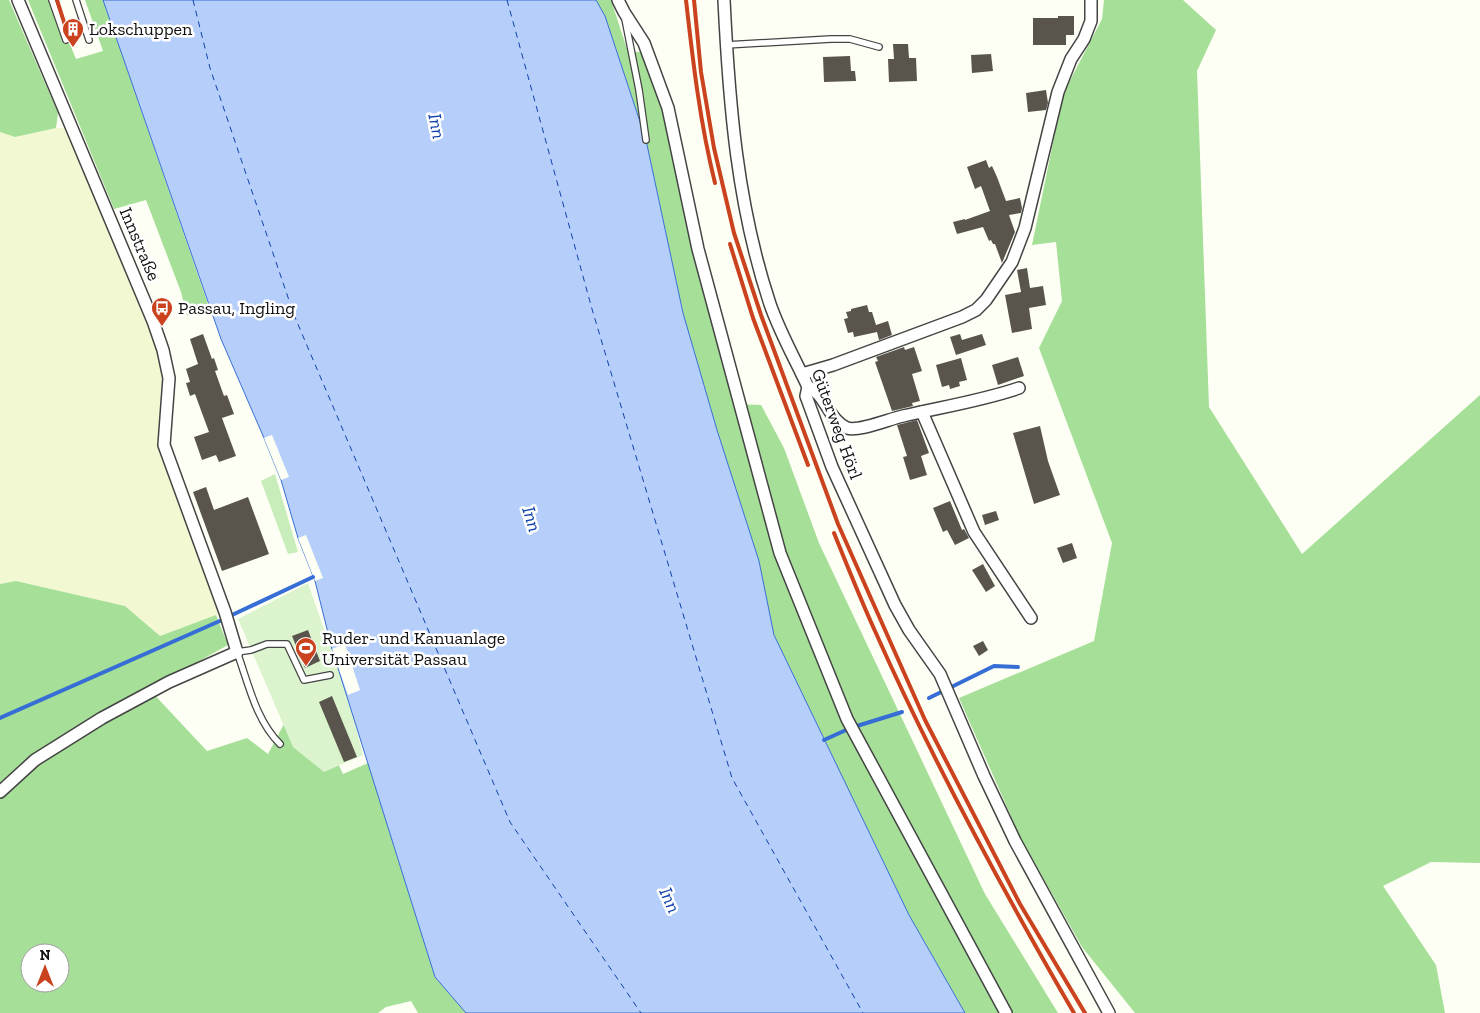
<svg xmlns="http://www.w3.org/2000/svg" width="1480" height="1013" font-family="'Zilla Slab',serif">
<style>
.farmland{fill:#f1f8d2}
.green{fill:#c8edba}
.forest{fill:#a6df98;fill-rule:evenodd}
.pitch{fill:#dcf4cd}
.water{fill:#b5cffa;stroke:#376ed6}
.pier{fill:#fefff4}
.lines{fill:none;stroke-linecap:round;stroke-linejoin:round}
.stream{stroke:#376ed6;stroke-width:4}
.ferry{stroke:#1040ad;stroke-width:1;stroke-dasharray:6 5;stroke-linecap:butt}
.building{fill:#5a554c}
.lane-casing{stroke:#444;stroke-width:8}
.street-casing{stroke:#444;stroke-width:14}
.lane{stroke:#fff;stroke-width:5.5}
.street{stroke:#fff;stroke-width:11}
.rail{stroke:#cb421e;stroke-width:4}
.labels{text-anchor:middle;dominant-baseline:central;stroke-width:5;stroke-linejoin:round;paint-order:stroke}
.poi-label{font-size:18px;fill:#111;stroke:#fff;text-anchor:start}
.street-label{font-size:18px;fill:#111;stroke:#fff}
.water-label{font-size:19px;font-style:italic;fill:#1040ad;stroke:#fff}
</style>
<rect width="100%" height="100%" fill="#fefff4"/>
<polygon class="farmland" points="56,128 72,128 163,350 164,445 225,612 160,636 125,606 16,581 0,584 0,132 15,137"/>
<polygon class="green" points="275,474 298,552 288,554 261,481"/>
<g class="forest">
<polygon points="0,0 9,0 58,113 56,128 15,137 0,132"/>
<polygon points="28,0 52,0 76,59 103,51 85,0 103,0 209,307 187,316 181,292 146,200 114,209"/>
<polygon points="596,0 611,0 628,52 643,52 662,102 737,404 761,405 784,448 819,543 985,894 1058,1013 965,1013 909,915 774,635 759,561 717,430 683,313 646,140 605,16"/>
<polygon points="1104,0 1183,0 1216,30 1197,71 1209,407 1302,554 1480,395 1480,863 1431,862 1383,886 1436,965 1445,1013 1135,1013 1082,947 1021,839 959,698 1094,641 1112,543 1039,348 1062,301 1056,242 1032,245 1063,94 1102,19"/>
<path d="M16,581L125,606L160,636L216,615L228,645L149,689L207,751L247,738L268,754L284,724L310,706L343,774L368,763L435,977L466,1013H418L411,1001L386,1007L378,1013H0V584ZM30,953H60V983H30Z"/>
</g>
<polygon class="pitch" points="308,583 327,638 345,644 348,695 363,755 324,772 293,747 238,619"/>
<polygon class="water" points="103,0 596,0 605,16 646,140 683,313 717,430 759,561 774,635 909,915 965,1013 466,1013 435,977 332,649 315,581 298,538 281,480 264,438 221,339"/>
<g class="pier">
<polygon points="272,435 289,477 281,480 264,438"/>
<polygon points="306,535 323,578 315,581 298,538"/>
<polygon points="345,644 360,690 348,695 332,649"/>
</g>
<g class="lines">
<g class="stream">
<polyline points="232,615 313,577"/>
<polyline points="929,698 994,666 1018,667"/>
<polyline points="0,718 222,620"/>
<polyline points="857,726 902,712"/>
<polyline points="824,740 846,730"/>
</g>
<g class="ferry">
<polyline points="193,0 210,68 294,315 510,822 641,1013"/>
<polyline points="507,0 592,309 732,778 863,1013"/>
</g>
</g>
<g class="building">
<polygon points="1058,16 1074,16 1074,35 1066,35 1066,45 1033,45 1033,18 1058,18"/>
<polygon points="893,44 908,44 909,58 916,58 917,81 889,82 888,59 894,59"/>
<polygon points="991,54 993,71 972,73 971,55"/>
<polygon points="850,56 851,71 855,71 856,81 824,82 823,57"/>
<polygon points="1046,90 1048,103 1046,110 1028,112 1026,93"/>
<polygon points="986,160 989,168 992,166 997,177 1006,201 1020,198 1022,208 1021,213 1009,215 1015,232 1002,263 995,244 993,244 991,240 989,241 983,227 957,234 953,222 965,219 965,220 990,211 981,186 975,189 967,167"/>
<polygon points="1027,268 1030,288 1043,286 1046,305 1029,308 1032,329 1012,333 1005,295 1021,292 1017,270"/>
<polygon points="867,305 869,312 872,312 876,325 888,321 892,335 879,340 877,332 854,337 853,332 848,333 844,319 848,318 846,312 851,311 851,309"/>
<polygon points="203,334 212,359 214,358 218,370 215,371 224,396 227,395 234,414 222,418 236,456 219,462 216,455 202,460 194,437 209,432 195,394 190,396 186,383 190,382 186,369 198,364 190,339"/>
<polygon points="960,334 962,340 982,334 986,345 956,355 950,337"/>
<polygon points="904,347 905,350 914,347 922,371 912,374 920,401 912,403 913,406 892,411 875,362 878,361 876,357"/>
<polygon points="1018,357 1024,376 998,385 992,365"/>
<polygon points="961,358 967,380 959,382 960,386 950,389 949,385 942,387 936,365"/>
<polygon points="917,420 929,453 921,456 927,475 910,480 903,457 907,456 897,425"/>
<polygon points="1040,426 1048,461 1060,495 1034,504 1013,433"/>
<polygon points="206,487 214,510 248,497 269,554 222,571 193,492"/>
<polygon points="950,501 962,530 964,529 969,538 955,545 947,530 943,532 933,508"/>
<polygon points="996,511 999,520 985,525 982,515"/>
<polygon points="1072,543 1077,558 1063,563 1057,548"/>
<polygon points="983,564 995,586 986,592 972,570"/>
<polygon points="308,630 320,661 305,668 292,636"/>
<polygon points="983,641 988,650 979,656 973,646"/>
<polygon points="332,696 357,757 344,762 319,702"/>
</g>
<g class="lines">
<g class="lane-casing">
<g id="lane">
<polyline points="52,0 66,40"/>
<polyline points="76,0 89,40"/>
<polyline points="625,19 639,90 646,140"/>
<polyline points="726,45 831,39 850,39 879,47"/>
<path d="M280,744C256,721 248,682 237,652L251,650L267,644H287L304,680L330,675"/>
</g>
</g>
<g class="street-casing">
<g id="street">
<polyline points="618,0 624,12 644,43 668,108 698,249 780,553 847,719 1006,1013"/>
<path d="M724,0C729,103 737,205 770,304C780,333 795,359 808,387L806,396L832,467L895,605L909,630L940,674L984,776L1015,841L1109,1013"/>
<polyline points="802,374 833,365 962,317 976,310 986,300 1012,262 1025,228 1058,92 1071,59 1084,39 1091,21 1091,0"/>
<path d="M808,387C826,394 828,420 847,428C859,432 889,419 903,416C941,407 981,401 1019,388"/>
<polyline points="922,412 974,532 1031,618"/>
<polyline points="0,792 35,760 102,718 169,682 237,652 225,612 164,445 169,378 163,350 153,321 18,0"/>
</g>
</g>
<use href="#lane" class="lane"/>
<use href="#street" class="street"/>
<g class="rail">
<polyline points="57,0 70,41"/>
<path d="M686,0C693,62 700,123 715,183"/>
<polyline points="694,0 701,72 714,148 734,233 761,315 838,524 925,720 1020,904 1085,1013"/>
<polyline points="730,244 753,318 808,465"/>
<path d="M834,533C847,565 860,598 875,631C933,762 1002,889 1074,1013"/>
</g>
</g>
<defs>
<g id="building-pin" transform="scale(1.125)"><path d="M0 17L-7.5 6A9.5 9.5 0 1 1 7.5 6Z" fill="#cb421e" stroke="#fff"/><path d="M-4-6H4V6H1V3H-1V6H-4ZM-2.5-4.3h1.7v1.8h-1.7ZM.8-4.3h1.7v1.8H.8ZM-2.5-1h1.7V.8h-1.7ZM.8-1h1.7V.8H.8Z" fill="#fff"/></g>
<g id="bus-pin" transform="scale(1.125)"><path d="M0 17L-7.5 6A9.5 9.5 0 1 1 7.5 6Z" fill="#cb421e" stroke="#fff"/><path d="M-5-6H5V4H4V6H2V4H-2V6H-4V4H-5ZM-3.5-4V0h7V-4ZM-3.5 1.2v1.5H-2V1.2ZM2 1.2v1.5H3.5V1.2Z" fill="#fff"/></g>
<g id="stadium-pin" transform="scale(1.125)"><path d="M0 17L-7.5 6A9.5 9.5 0 1 1 7.5 6Z" fill="#cb421e" stroke="#fff"/><path d="M0-5a6.5 5 0 1 0 0 10a6.5 5 0 1 0 0-10ZM-3.5-1.8h7v3.6h-7Z" fill="#fff"/></g>
</defs>
<g fill-rule="evenodd">
<use href="#building-pin" x="73" y="29"/>
<use href="#bus-pin" x="162" y="308"/>
<use href="#stadium-pin" x="306" y="648"/>
</g>
<g class="labels">
<g class="poi-label">
<text x="89" y="29">Lokschuppen</text>
<text x="178" y="308">Passau, Ingling</text>
<text x="322" y="638">Ruder- und Kanuanlage<tspan x="322" dy="21">Universität Passau</tspan></text>
</g>
<g class="street-label">
<text transform="translate(140 244) rotate(67)">Innstraße</text>
<text transform="translate(837 424) rotate(70)">Güterweg Hörl</text>
</g>
<g class="water-label">
<text transform="translate(437 126) rotate(79)">Inn</text>
<text transform="translate(532 519) rotate(73)">Inn</text>
<text transform="translate(670 900) rotate(66)">Inn</text>
</g>
</g>
<g transform="translate(45 968)"><circle r="24" fill="#ffffff" stroke="#a0a0a0"/>
<path d="M0-4L9 19L0 12L-9 19Z" fill="#cb421e"/>
<text y="-8" font-size="14" font-weight="bold" text-anchor="middle" fill="#111111">N</text>
</g>
</svg>
